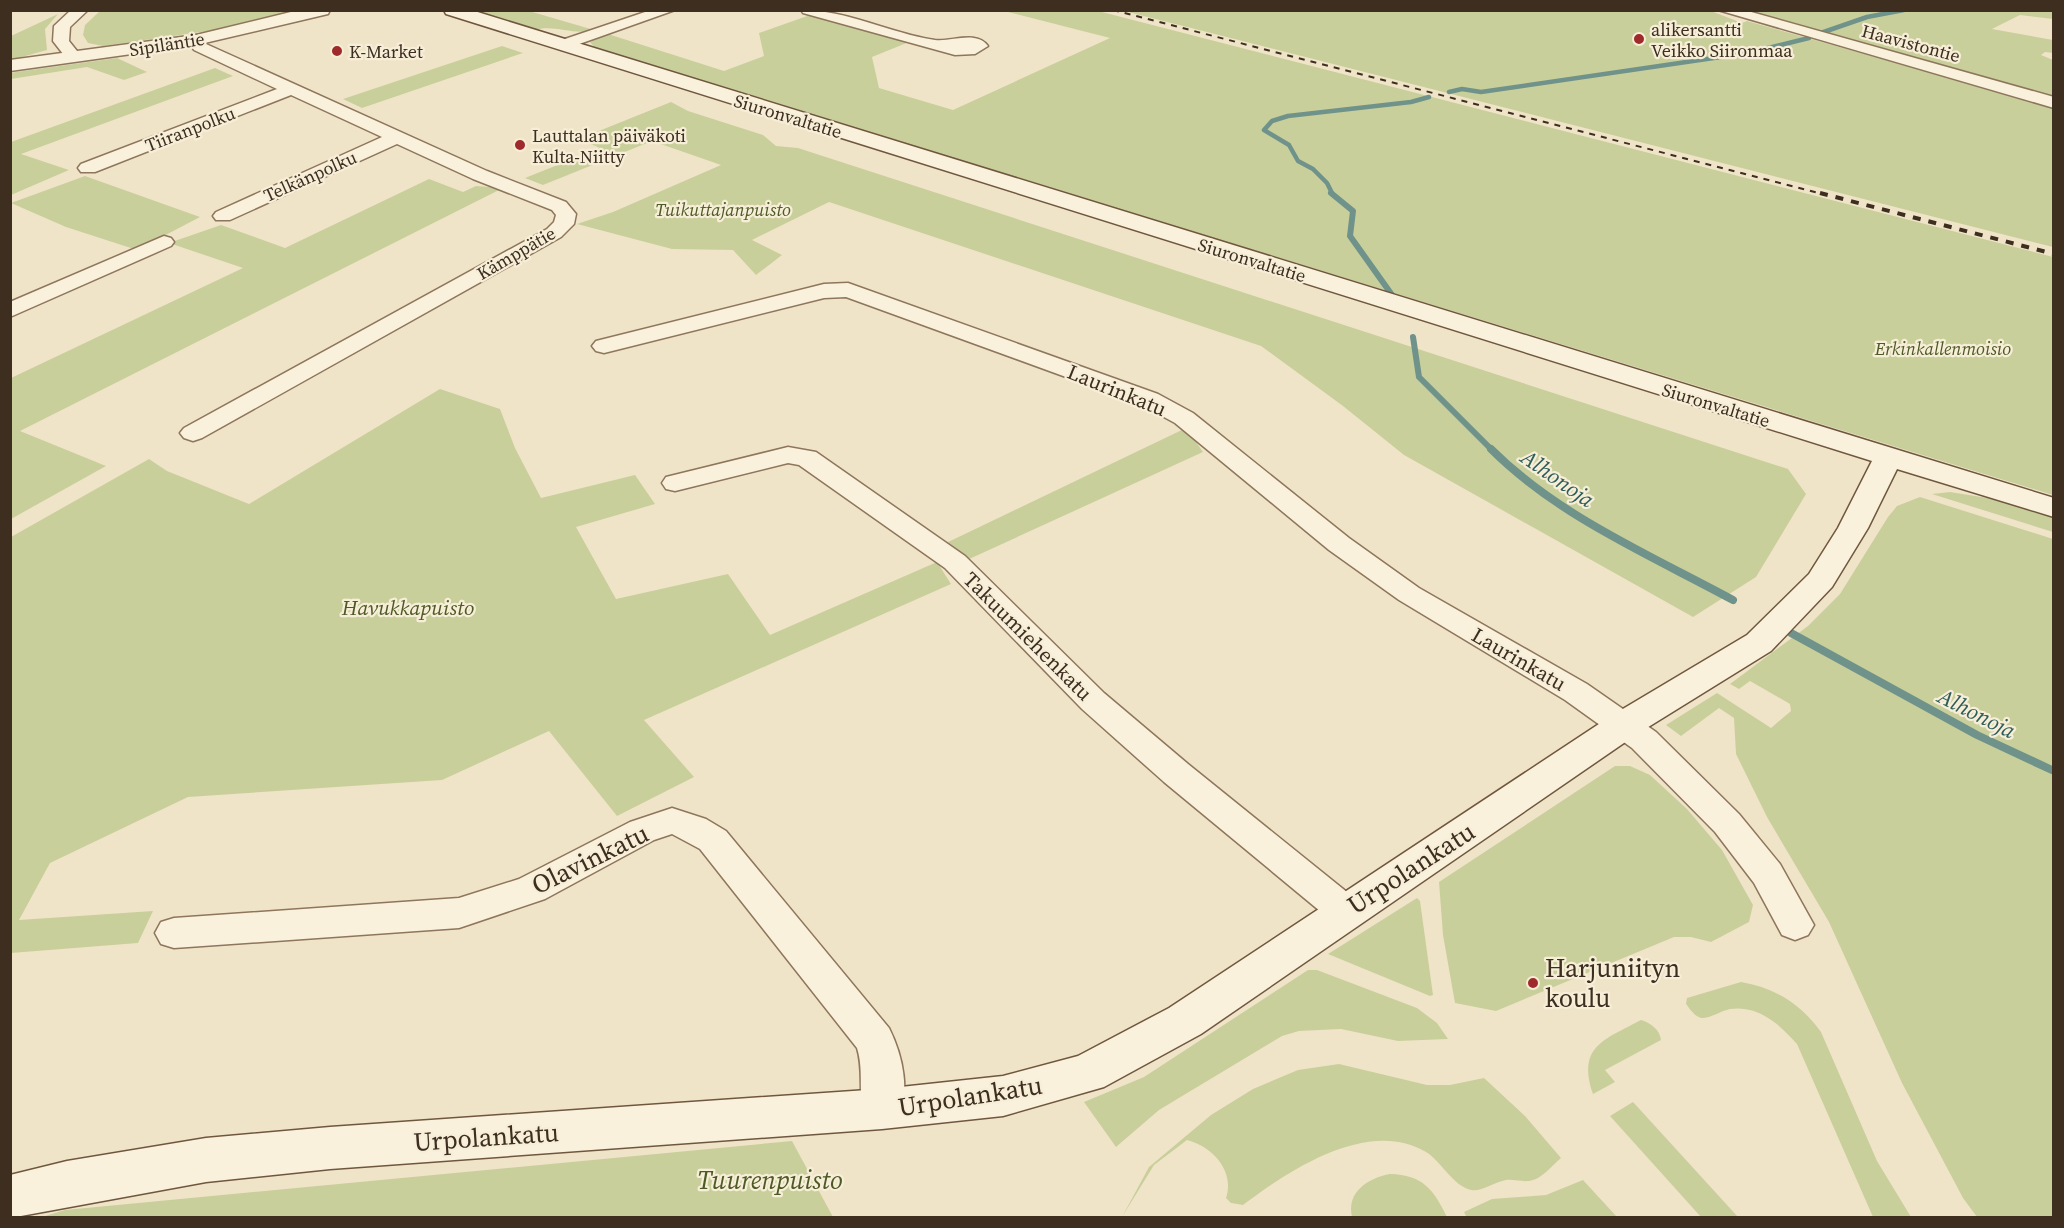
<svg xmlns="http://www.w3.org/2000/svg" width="2064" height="1228" font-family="'Source Serif 4',serif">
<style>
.green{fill:#c9cf9b}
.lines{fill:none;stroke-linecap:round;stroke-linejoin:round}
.stream-far2{stroke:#6f938a;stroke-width:4.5}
.stream-far1{stroke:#6f938a;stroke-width:6}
.stream{stroke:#6f938a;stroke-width:8}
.minor-casing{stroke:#8d765c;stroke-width:3}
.tertiary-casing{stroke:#8d765c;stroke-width:3}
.secondary-casing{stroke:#6f573f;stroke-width:3}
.minor{fill:#faf1dc;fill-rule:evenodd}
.tertiary{fill:#faf1dc;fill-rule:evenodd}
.secondary{fill:#faf1dc;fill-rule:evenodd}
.rail-far1{stroke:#3d2e20;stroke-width:2;stroke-dasharray:6 6;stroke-linecap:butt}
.rail{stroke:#3d2e20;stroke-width:4;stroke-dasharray:8 8;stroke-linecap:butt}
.poi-dot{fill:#9e2a2b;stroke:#f7eed8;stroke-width:2}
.labels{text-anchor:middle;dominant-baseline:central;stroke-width:4.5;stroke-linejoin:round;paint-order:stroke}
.far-poi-label{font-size:18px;fill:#3d2e20;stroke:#f7eed8;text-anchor:start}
.far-street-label{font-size:18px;fill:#3d2e20;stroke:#f7eed8}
.far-park-label{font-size:18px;font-style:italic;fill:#4d5a26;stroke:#f7eed8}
.street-label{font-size:21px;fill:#3d2e20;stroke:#f7eed8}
.park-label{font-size:21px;font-style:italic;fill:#4d5a26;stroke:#f7eed8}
.water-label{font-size:22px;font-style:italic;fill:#2f5d5a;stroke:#f7eed8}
.near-street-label{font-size:26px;fill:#3d2e20;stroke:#f7eed8}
.near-poi-label{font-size:26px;fill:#3d2e20;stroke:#f7eed8;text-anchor:start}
.near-park-label{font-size:26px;font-style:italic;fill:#4d5a26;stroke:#f7eed8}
</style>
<rect width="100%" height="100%" fill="#f0e4c8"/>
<g class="green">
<polygon points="100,11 299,11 222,29 103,46 88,43 83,35 85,25"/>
<path d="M470,11H529L594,30C574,36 554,24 535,30Z"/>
<polygon points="1004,11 1098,11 2053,257 2053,495 712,84 595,48 590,42 608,34 724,71 764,56 759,33 810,15 909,42 872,57 879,88 953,110 1110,38"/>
<polygon points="1124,11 1711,11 1742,23 1747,21 2053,107 2053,247"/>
<polygon points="1739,11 2053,11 2053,19 2020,15 1992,29 2053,40 2053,53 2045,52 2041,55 2053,60 2053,97"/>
<polygon points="58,14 45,29 47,50 11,60 11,36"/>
<polygon points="502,46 523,53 362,108 343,99"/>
<polygon points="117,58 147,72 124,80 87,67 11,79 11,73 16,72"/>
<polygon points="215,68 233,76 21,154 69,170 11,195 11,142"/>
<polygon points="671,102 688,111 763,135 776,146 798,148 1788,469 1806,494 1756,577 1693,617 1404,455 1343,406 1261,346 829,202 752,240 782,255 756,275 733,250 672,249 577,224 613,212 721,165 652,141 543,185 525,178 600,148 579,139"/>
<polygon points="85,176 200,217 137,250 66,227 11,203"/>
<polygon points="429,179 463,192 476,186 503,188 20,431 106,466 11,519 11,378 243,268 169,243 221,225 285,248"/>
<polygon points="440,389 500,409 515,448 541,498 635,475 655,504 576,527 616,599 728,574 770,635 937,562 951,584 644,720 694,777 617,816 549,731 442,780 188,797 50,863 19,920 153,911 138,943 11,953 11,537 149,459 167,471 249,504"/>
<polygon points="1186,428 1203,452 967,560 944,544"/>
<polygon points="1950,492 1994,499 2053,518 2053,532 1932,494"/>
<polygon points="1920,497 2053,539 2053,1217 1977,1217 1963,1198 1902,1083 1829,922 1767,817 1736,754 1734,718 1719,708 1681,736 1666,725 1717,693 1771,728 1791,711 1790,704 1750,681 1739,689 1730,684 1808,626 1840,594 1888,517 1897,506"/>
<polygon points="1615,766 1630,766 1650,775 1687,809 1722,850 1753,905 1749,922 1711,942 1691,937 1674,937 1496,1011 1455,1003 1443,935 1439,882"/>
<polygon points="1417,898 1420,901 1433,995 1430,996 1328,954"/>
<polygon points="1308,970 1317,970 1417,1008 1437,1023 1448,1039 1398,1041 1341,1029 1299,1031 1282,1036 1159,1110 1116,1147 1084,1102 1144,1077"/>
<path d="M1741,982C1775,988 1800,1003 1821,1032L1877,1161L1911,1217H1873L1797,1044C1780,1025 1759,1005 1730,1009C1721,1011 1712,1017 1704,1018C1696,1019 1690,1009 1686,1004L1687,998Z"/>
<path d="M1641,1020C1651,1023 1660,1030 1661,1040L1605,1070L1615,1082L1593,1094C1577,1046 1604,1040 1641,1020Z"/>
<path d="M1339,1064L1427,1085H1450L1484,1078L1525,1116L1561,1158C1554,1164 1542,1178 1533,1180C1525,1183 1514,1179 1506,1180C1495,1182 1481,1192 1471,1190C1453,1186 1441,1161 1426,1152C1368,1117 1288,1171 1243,1205L1231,1203L1226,1198C1235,1171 1213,1147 1187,1140L1154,1165L1122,1217L1149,1167L1211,1115L1253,1089L1298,1070Z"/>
<polygon points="1633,1102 1738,1217 1701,1217 1610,1116"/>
<polygon points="792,1141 833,1217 42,1217 65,1210"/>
<path d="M1390,1174C1423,1175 1433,1189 1447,1217H1352C1346,1192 1368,1178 1390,1174Z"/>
<polygon points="1583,1180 1617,1217 1467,1218 1464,1212 1492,1199 1546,1195"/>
</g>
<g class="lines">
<g class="stream-far2">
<polyline points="1815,35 1867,17 1904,10"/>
<polyline points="1449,92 1462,89 1481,92 1748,53 1809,38"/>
<polyline points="1333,195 1327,183 1313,169 1298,161 1289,145 1264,130 1272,121 1288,116 1411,102 1429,97"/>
</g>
<g class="stream-far1">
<polyline points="1331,193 1353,211 1350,236 1392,295"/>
<polyline points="1413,337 1419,377 1492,450"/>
</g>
<g class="stream">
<path d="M1491,449C1558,516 1650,555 1733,600"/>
<polyline points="1791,633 1977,735 2054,771"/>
</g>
<g class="minor-casing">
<g id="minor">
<polygon points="71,10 88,10 70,27 69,41 81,56 73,61 67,59 53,41 54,26"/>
<polygon points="651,10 675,10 568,48 562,50 554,45 556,42"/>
<path d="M801,10C848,10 889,33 935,40C952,42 976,30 988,46L975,54L955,55L803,13Z"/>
<polygon points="1718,10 1744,10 2054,97 2054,108"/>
<polygon points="196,35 202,37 206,44 487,171 566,202 576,214 574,224 561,237 202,438 193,441 184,438 180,433 184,428 547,229 554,222 556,215 552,210 473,179 397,144 230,220 216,220 213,216 216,212 382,137 291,95 95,172 81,172 78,168 81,164 277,89 194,50 188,40"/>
<polygon points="164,236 171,238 174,242 171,246 10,317 10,302"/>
<polygon points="848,283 1158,394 1193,413 1349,538 1419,588 1587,684 1656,732 1739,814 1780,864 1814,925 1808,935 1795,940 1782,935 1754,883 1715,832 1632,748 1565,700 1399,600 1329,550 1175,423 1140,404 846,297 824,298 604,353 596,351 592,346 596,341 824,284"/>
<polygon points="788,447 816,452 965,556 1104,693 1188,764 1358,901 1364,911 1358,921 1345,926 1332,921 1164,782 1082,709 945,568 799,465 788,463 675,491 666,489 662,483 666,477"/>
<path d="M672,808L706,819L726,831L889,1028C903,1056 911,1093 897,1122L882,1128L867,1122C856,1098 865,1073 857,1048L700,849L672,834L654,840L545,899L459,928L174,948L161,944L155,933L161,922L174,918L459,898L519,879L630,822Z"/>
</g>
</g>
<g class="tertiary-casing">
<polygon id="tertiary" points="299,10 330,10 328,14 196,45 10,71 10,60 196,35"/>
</g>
<g class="secondary-casing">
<polygon id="secondary" points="444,10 471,10 2054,498 2054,517 1897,469 1868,528 1832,587 1771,651 1637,734 1201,1034 1104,1087 1003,1116 882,1129 330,1169 206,1182 10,1218 10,1175 67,1161 206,1138 330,1127 882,1089 1003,1076 1078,1056 1169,1008 1611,716 1747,635 1809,574 1838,528 1872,461 446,14"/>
</g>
<use href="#minor" class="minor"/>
<use href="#tertiary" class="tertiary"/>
<use href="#secondary" class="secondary"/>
<polyline class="rail-far1" points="1113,10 1826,195"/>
<polyline class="rail" points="1820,193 2054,254"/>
</g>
<g class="poi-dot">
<circle cx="1639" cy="39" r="6"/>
<circle cx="337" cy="51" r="6"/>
<circle cx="520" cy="145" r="6"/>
<circle cx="1533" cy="983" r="6"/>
</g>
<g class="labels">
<g class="far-poi-label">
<text x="1651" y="29">alikersantti<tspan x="1651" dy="21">Veikko Siironmaa</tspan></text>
<text x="349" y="51">K-Market</text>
<text x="532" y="135">Lauttalan päiväkoti<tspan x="532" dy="21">Kulta-Niitty</tspan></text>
</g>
<g class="far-street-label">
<text transform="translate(1911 43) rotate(15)">Haavistontie</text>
<text transform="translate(167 44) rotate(-9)">Sipiläntie</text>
<text transform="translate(788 116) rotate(17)">Siuronvaltatie</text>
<text transform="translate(190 129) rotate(-21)">Tiiranpolku</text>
<text transform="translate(310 176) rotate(-24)">Telkänpolku</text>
<text transform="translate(516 253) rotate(-30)">Kämppätie</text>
<text transform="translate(1252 260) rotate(17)">Siuronvaltatie</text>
<text transform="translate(1716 405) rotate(17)">Siuronvaltatie</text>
</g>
<g class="far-park-label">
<text x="723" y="209">Tuikuttajanpuisto</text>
<text x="1943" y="348">Erkinkallenmoisio</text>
</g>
<g class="street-label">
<text transform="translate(1117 390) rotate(22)">Laurinkatu</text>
<text transform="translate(1028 636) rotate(45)">Takuumiehenkatu</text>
<text transform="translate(1519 659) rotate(30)">Laurinkatu</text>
</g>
<g class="park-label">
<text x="408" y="607">Havukkapuisto</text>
</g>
<g class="water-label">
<text transform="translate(1558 478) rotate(35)">Alhonoja</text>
<text transform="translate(1977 713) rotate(27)">Alhonoja</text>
</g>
<g class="near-street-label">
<text transform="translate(590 859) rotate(-26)">Olavinkatu</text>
<text transform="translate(1411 868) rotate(-33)">Urpolankatu</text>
<text transform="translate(970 1096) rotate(-9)">Urpolankatu</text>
<text transform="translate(486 1137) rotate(-4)">Urpolankatu</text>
</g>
<g class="near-poi-label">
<text x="1545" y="968">Harjuniityn<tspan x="1545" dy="30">koulu</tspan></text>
</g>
<g class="near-park-label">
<text x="770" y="1180">Tuurenpuisto</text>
</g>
</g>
<rect width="2064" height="1228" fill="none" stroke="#3d2e20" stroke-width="24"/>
</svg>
